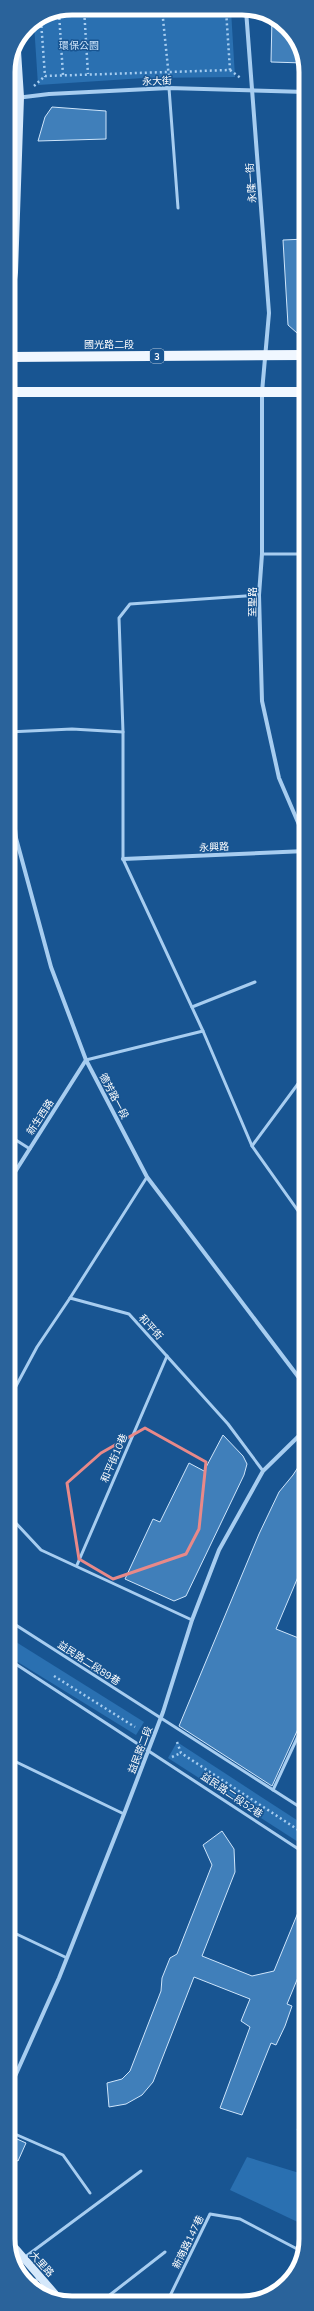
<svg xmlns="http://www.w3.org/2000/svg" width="314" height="2311" font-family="Mulish,'Noto Sans TC',sans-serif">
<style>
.green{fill:#2a70b1}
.building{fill:#407fba;stroke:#cee5fb}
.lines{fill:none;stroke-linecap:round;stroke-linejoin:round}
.path{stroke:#a7cdf0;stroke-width:2.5;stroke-dasharray:2 3;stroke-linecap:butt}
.lane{stroke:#a7cdf0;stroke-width:3}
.street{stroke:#a7cdf0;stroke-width:4}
.secondary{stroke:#d5e8fb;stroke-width:8}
.primary{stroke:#f0f7ff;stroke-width:10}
.marked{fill:none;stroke:#e88989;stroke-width:3;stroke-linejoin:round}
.labels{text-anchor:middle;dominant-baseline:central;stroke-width:3;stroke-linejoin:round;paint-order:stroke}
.shield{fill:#185592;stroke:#baccde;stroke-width:1}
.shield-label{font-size:9px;font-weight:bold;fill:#fff}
.park-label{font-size:10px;fill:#cee5fb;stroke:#185592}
.street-label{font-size:10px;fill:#fff;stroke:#185592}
.rim{fill:none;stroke:#fff;stroke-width:5}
</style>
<rect width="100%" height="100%" fill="#185592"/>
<g class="green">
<polygon points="72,8 231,10 235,77 144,78 38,85 34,24"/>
<polygon points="8,1637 144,1722 136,1735 8,1656"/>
<polygon points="177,1742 306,1826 306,1847 168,1758"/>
<polygon points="306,2112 306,2134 296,2130"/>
<polygon points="247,2157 306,2175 306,2226 230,2190"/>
</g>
<g class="building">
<polygon points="272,18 290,30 304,63 271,62"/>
<polygon points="52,107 106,111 106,139 38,141 45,117"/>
<polygon points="306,239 306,332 297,333 288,325 283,240"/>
<polygon points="223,1435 243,1456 247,1464 244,1475 186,1596 174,1601 125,1579 153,1519 160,1522 189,1463 204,1471"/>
<polygon points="306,1455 306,1558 276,1629 306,1641 306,1716 303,1718 272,1786 179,1726 259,1534 279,1492 293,1475"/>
<polygon points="222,1831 234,1849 235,1872 202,1956 252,1976 274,1971 306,1893 306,1958 287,2004 292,2006 285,2026 276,2045 271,2043 242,2115 220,2108 250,2027 241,2021 250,1999 194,1977 153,2082 142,2095 126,2104 109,2107 107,2083 122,2079 130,2071 161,1991 162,1978 170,1958 177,1954 212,1865 203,1845"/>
<polygon points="8,2135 26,2143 18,2161 8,2156"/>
</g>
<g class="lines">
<g class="path">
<polyline points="84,8 88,74"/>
<polyline points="162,9 169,78"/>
<polyline points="59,13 63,75"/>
<polyline points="41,21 45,76 230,70 226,10"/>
<polyline points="230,70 242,79"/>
<polyline points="34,86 45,76"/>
<polyline points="54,1676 135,1727"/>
<polyline points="177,1742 181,1753 306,1835"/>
<polyline points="172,1757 181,1753"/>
</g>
<g class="lane">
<polyline points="169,88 178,208"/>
<polyline points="262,554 306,554"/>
<polyline points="259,595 130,604 119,618 123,732 123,859 203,1031 252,1146 306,1222"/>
<polyline points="8,732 72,729 123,732"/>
<polyline points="192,1007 255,982"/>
<polyline points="86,1060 203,1031"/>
<polyline points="8,1135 30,1149"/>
<polyline points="252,1146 306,1073"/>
<polyline points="70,1298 147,1177"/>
<polyline points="8,1401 37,1347 70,1298 129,1314 228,1424 263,1471"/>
<polyline points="8,1509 13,1520 41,1550 192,1620"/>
<polyline points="77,1565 167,1356"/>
<polyline points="8,1620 306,1811"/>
<polyline points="8,1659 306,1854"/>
<polyline points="8,1758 124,1814"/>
<polyline points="273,1790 306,1719"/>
<polyline points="8,1930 65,1957"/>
<polyline points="8,2131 63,2155 90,2193"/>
<polyline points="25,2257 141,2171"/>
<polyline points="30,2285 40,2277"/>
<polyline points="102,2301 165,2252"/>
<polyline points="167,2302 210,2214 240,2219 301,2251"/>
</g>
<g class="street">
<polyline points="246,10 269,313 262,392 262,554 259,595 262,701 279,778 306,841"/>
<polyline points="8,99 49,94 169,88 306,92"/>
<polyline points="8,766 16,838 51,967 86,1060 147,1177 306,1387"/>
<polyline points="8,848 16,838"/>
<polyline points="123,859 306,851"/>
<polyline points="8,1183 86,1060"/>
<polyline points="8,2092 59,1978 124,1814 163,1712 192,1620 219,1550 263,1471 306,1429"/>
</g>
<g class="secondary">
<polyline points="8,315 14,272 20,97 17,51"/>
<polyline points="8,2240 61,2301"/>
</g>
<g class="primary">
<polyline points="8,357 306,355"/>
<polyline points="8,392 306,392"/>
</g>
</g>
<path class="marked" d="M145,1428L206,1462L199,1529L186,1554L113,1579L79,1559L67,1483L101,1453Z"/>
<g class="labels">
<rect class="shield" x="150" y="349" width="14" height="14" rx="3"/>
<g class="shield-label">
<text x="157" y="356">3</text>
</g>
<g class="park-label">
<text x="79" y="45">環保公園</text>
</g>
<g class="street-label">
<text transform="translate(157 81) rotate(-2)">永大街</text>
<text transform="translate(251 183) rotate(-94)">永隆一街</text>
<text x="109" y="344">國光路二段</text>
<text transform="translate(252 602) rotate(-90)">至聖路</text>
<text transform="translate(214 847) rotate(-3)">永興路</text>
<text transform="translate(114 1096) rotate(62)">德芳路一段</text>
<text transform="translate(40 1117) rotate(-57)">新生西路</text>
<text transform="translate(151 1327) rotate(48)">和平街</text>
<text transform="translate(114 1458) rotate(-67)">和平街10巷</text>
<text transform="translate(89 1663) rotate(33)">益民路二段89巷</text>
<text transform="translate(140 1750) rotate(-69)">益民路二段</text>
<text transform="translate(232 1795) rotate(34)">益民路二段52巷</text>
<text transform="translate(188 2242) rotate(-64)">新南路147巷</text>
<text transform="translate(42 2264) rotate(48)">大里路</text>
</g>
</g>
<path d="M0 0H314V2311H0ZM72 15H242A57 57 0 0 1 299 72V2239A57 57 0 0 1 242 2296H72A57 57 0 0 1 15 2239V72A57 57 0 0 1 72 15Z" fill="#2a639b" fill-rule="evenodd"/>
<path class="rim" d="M72 15H242A57 57 0 0 1 299 72V2239A57 57 0 0 1 242 2296H72A57 57 0 0 1 15 2239V72A57 57 0 0 1 72 15Z"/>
</svg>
